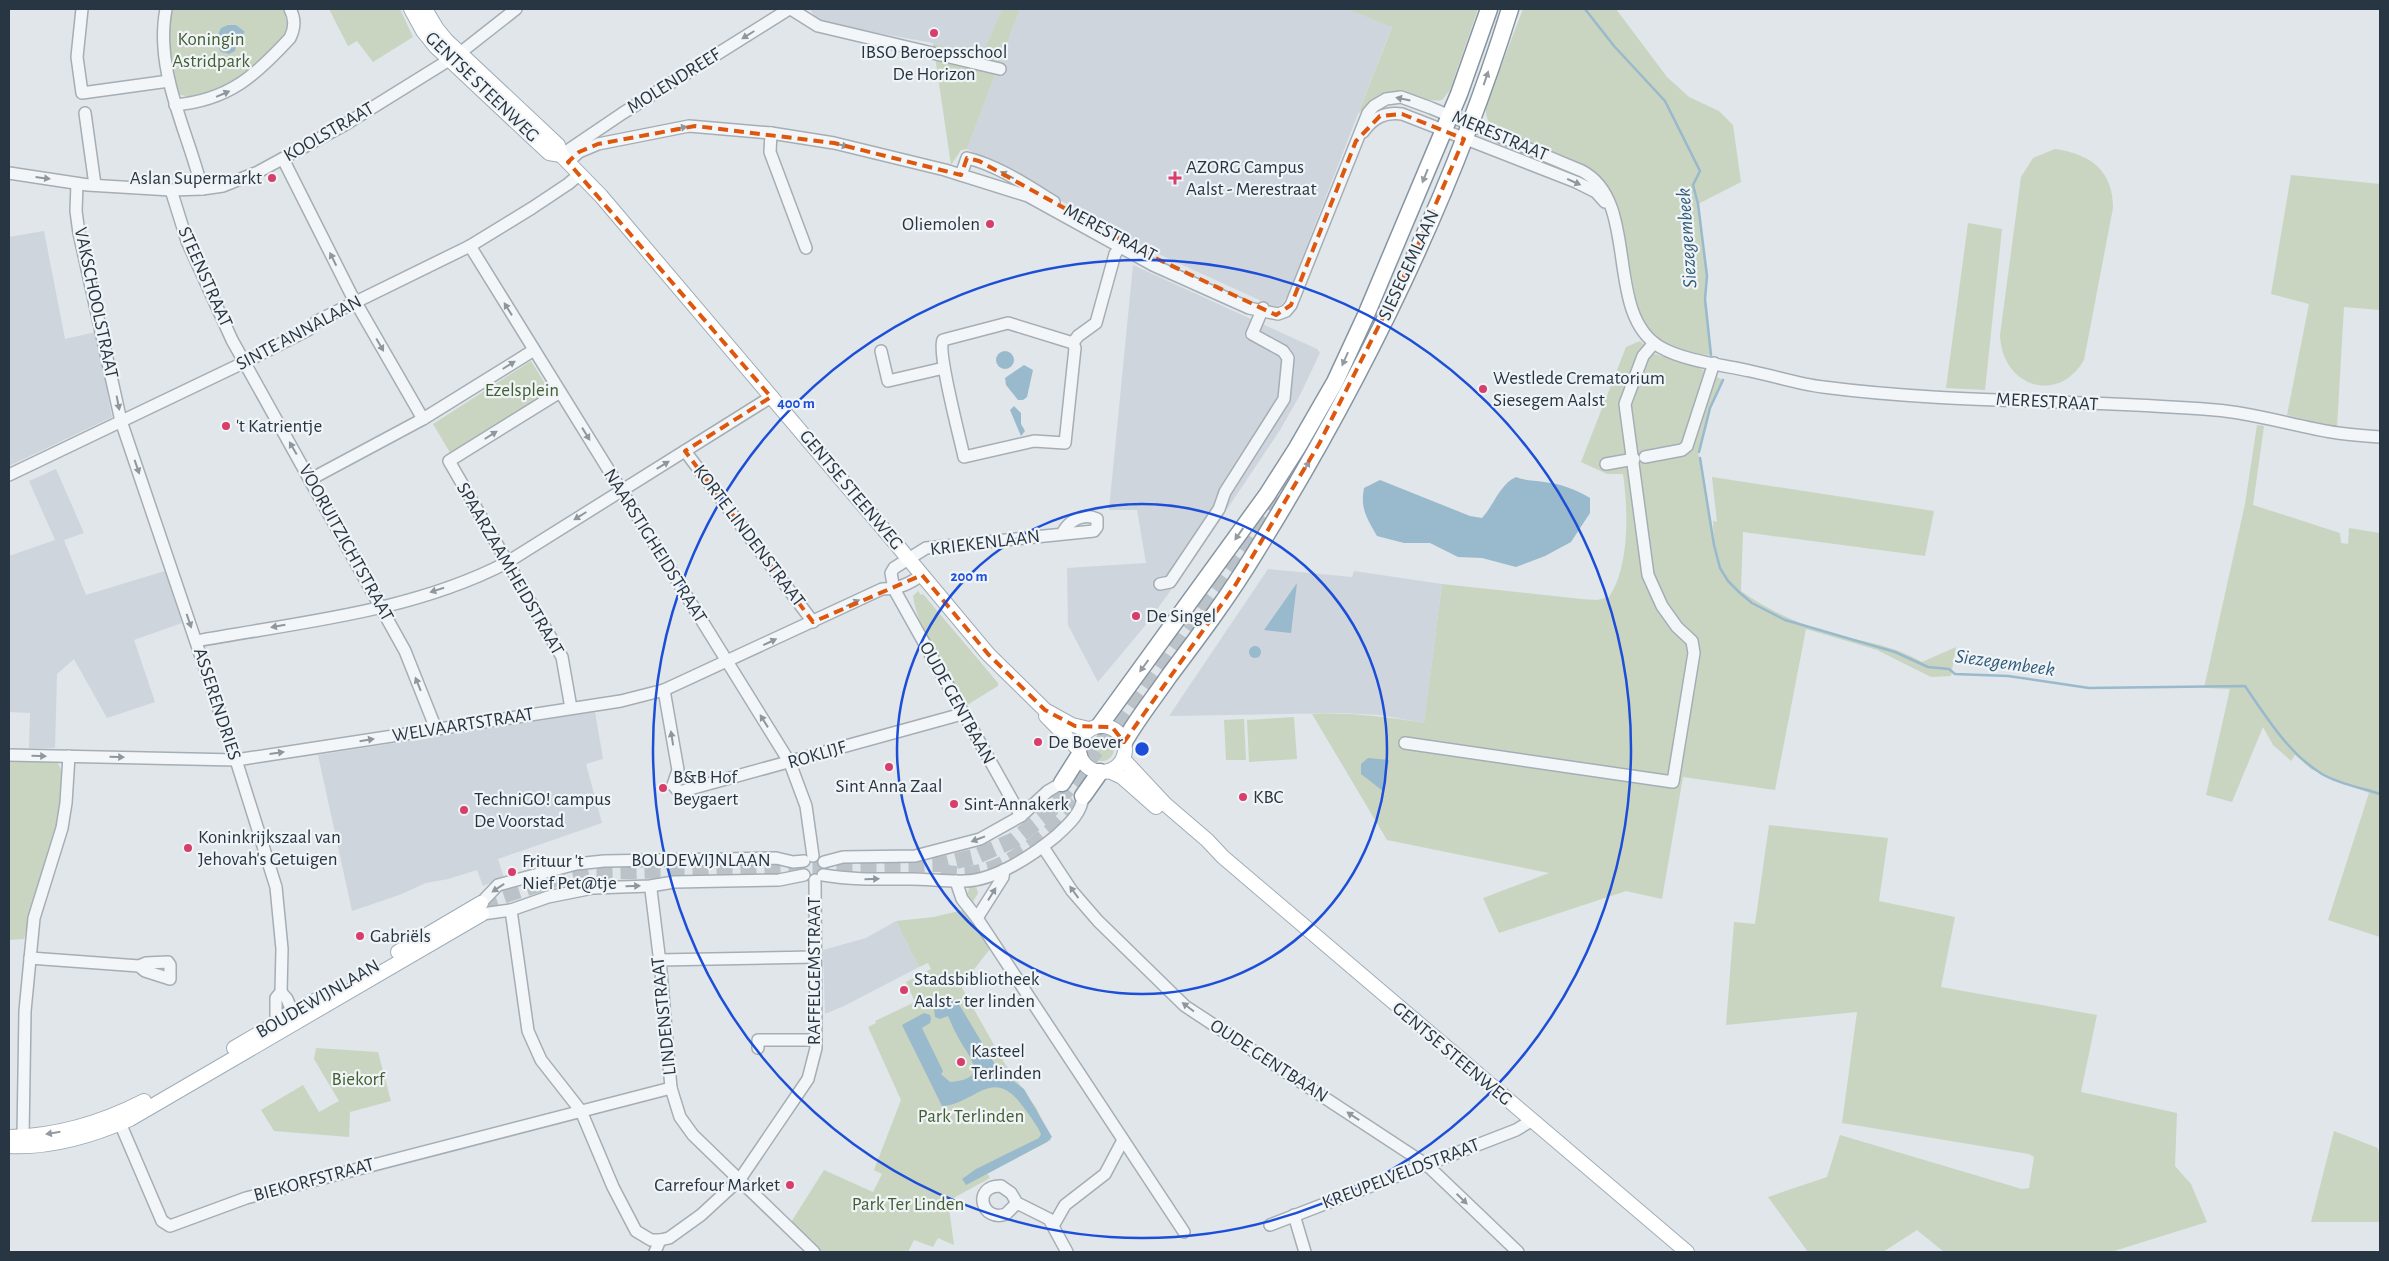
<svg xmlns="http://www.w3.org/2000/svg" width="2389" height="1261" font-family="'Alegreya Sans',sans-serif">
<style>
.built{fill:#ced5dc}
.green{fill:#c9d5c1}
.water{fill:#99b9cc}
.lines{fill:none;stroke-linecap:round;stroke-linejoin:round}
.stream{stroke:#99b9cc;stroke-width:2.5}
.highway-tunnel{stroke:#bbc3c9;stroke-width:16;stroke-dasharray:16 8;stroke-linecap:butt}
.minor-casing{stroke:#a5aeb5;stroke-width:14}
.major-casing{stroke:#9facb7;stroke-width:16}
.highway-casing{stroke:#8795a2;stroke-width:19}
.minor{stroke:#f3f6f8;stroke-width:11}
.major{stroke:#fff;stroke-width:14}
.highway{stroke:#fff;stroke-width:16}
.oneway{fill:#8e969e}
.oneway2{fill:#949aa1}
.marked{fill:none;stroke:#de570f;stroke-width:4;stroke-dasharray:10 6;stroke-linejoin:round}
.ring{fill:none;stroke:#1d4ed8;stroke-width:2.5}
.poi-dot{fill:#d73e6b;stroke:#f0f4f7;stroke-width:2}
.labels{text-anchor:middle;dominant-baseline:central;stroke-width:4.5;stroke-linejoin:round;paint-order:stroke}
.park-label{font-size:19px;fill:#435f34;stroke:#f0f4f7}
.poi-label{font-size:19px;fill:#283643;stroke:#f0f4f7;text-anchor:start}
.street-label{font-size:19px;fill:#283643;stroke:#f0f4f7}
.water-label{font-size:20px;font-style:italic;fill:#2f5b79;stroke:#f0f4f7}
.centre{fill:#1d4ed8;stroke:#f0f4f7;stroke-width:2.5}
.ring-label{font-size:15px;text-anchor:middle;font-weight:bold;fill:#1d4ed8;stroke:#f0f4f7;stroke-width:4.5;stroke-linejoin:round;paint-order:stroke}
</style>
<rect width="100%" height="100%" fill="#e0e6ea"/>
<g class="built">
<polygon points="810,9 1002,9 983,56 933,43 818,22"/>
<polygon points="1020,9 1352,9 1352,11 1392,26 1287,297 1281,305 1275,307 1154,252 967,149"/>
<polygon points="44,231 65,339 96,332 112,417 9,466 9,237"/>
<polygon points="1133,265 1317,349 1320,353 1300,395 1280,430 1193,560 1144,627 1098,682 1068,625 1067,568 1146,563 1137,510 1109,510"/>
<polygon points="56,469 84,533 64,540 86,595 165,571 182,623 134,640 155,702 107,718 74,659 57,674 55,748 29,748 30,713 9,712 9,556 55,540 29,481"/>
<polygon points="1268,569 1352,577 1354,571 1442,584 1424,723 1380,715 1339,713 1169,716"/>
<polygon points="595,712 603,759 586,764 602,823 498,859 504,878 483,886 477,870 448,879 426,883 399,895 352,911 318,755"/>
<polygon points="896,921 919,967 844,1006 825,1014 823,950 866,938"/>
</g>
<g class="green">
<path d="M172,9H283L290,31C273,55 226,100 195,98C188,98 182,94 176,94C171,66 167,38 172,9Z"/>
<polygon points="329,9 400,9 413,37 373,62 357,41 348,46"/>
<polygon points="1002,9 1020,9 967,149 961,150 951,165 933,43 982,56"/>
<path d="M1352,9H1478L1450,90L1442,100C1419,104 1399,83 1376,97C1369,101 1364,109 1358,114L1392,27L1352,11Z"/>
<path d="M1523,9H1616L1667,77L1689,97L1719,111L1733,125L1741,182L1698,204L1707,276L1705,299L1711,355C1676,353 1655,345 1639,313C1631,281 1621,195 1598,175C1579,159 1525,142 1500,131C1489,124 1485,120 1486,106Z"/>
<path d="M2055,149C2091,154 2113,171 2113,208L2084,360C2058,405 2002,387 2000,335L2021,177L2033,158Z"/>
<polygon points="2291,175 2380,184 2380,310 2344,307 2337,427 2287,415 2309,304 2271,294"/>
<polygon points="1968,223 2002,229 1985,390 1946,388"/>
<path d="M1640,341L1655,354L1697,367L1723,380L1710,408L1698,452L1714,542L1713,521L1717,522L1712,477L1934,511L1925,556L1743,532L1741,591C1765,608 1792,621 1820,630C1856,642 1888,642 1922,662L1956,647L1951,676L1931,677L1877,650L1806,629L1775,790L1683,777L1662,899L1626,891L1499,933L1483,898L1549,873L1387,840L1312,714C1350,712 1386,717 1424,723L1442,584L1581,599L1597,600L1609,597C1630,566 1628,509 1623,474H1607L1581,462L1626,347Z"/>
<polygon points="531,361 552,395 452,456 433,424"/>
<polygon points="2257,425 2264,426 2253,505 2340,533 2341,543 2348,544 2349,528 2380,533 2380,937 2328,920 2369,793 2311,769 2295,755 2291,761 2273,745 2263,727 2232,802 2206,795 2230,689 2204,688 2245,504"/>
<path d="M918,591L921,595L923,594L998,683V686L967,705C949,673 918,632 913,596Z"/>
<polygon points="1294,717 1297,759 1249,762 1247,720"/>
<polygon points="1244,719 1246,760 1226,760 1224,720"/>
<circle cx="1102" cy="749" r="12"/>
<polygon points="9,761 57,762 63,773 57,822 24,939 9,940"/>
<polygon points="1769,825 1888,838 1879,901 1955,917 1941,987 2097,1015 2081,1092 2177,1113 2175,1166 2191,1184 2207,1222 2111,1252 1944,1252 1917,1230 1883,1252 1808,1252 1768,1197 1827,1177 1840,1135 2022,1189 2029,1188 2034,1157 2029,1154 1842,1123 1857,1012 1726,1025 1734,922 1755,924"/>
<polygon points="970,886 976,886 978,893 973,902 967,895"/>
<polygon points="963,910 990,949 961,986 1003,1061 1037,1109 1051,1140 994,1169 987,1173 990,1178 948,1201 954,1245 938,1238 933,1247 914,1240 908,1252 813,1252 788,1227 824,1170 873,1192 882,1174 874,1170 901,1100 868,1027 876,1023 875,1021 915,1002 906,982 931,969 928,963 919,967 896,921 934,917"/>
<polygon points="316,1048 378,1052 391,1101 350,1112 349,1137 274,1131 261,1110 303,1085 319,1112 339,1101 314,1059"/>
<polygon points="2334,1131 2378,1148 2380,1161 2380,1222 2311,1222"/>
</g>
<g class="water">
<path d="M228,25H236L245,32L238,38L235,51L229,54L221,52C215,43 217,37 221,28Z"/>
<circle cx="1005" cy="360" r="9"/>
<polygon points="1024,365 1033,370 1027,397 1023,400 1018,400 1006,385 1005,378"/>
<polygon points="1014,406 1021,413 1021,424 1025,431 1021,436 1010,410"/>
<path d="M1516,477C1526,481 1533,480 1544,482C1561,484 1575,489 1590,498V513L1571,542L1545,556L1516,567L1482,558L1458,557L1430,543H1404L1377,536C1367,518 1360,509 1364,488L1380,480L1470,516L1482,518C1494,505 1500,484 1516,477Z"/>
<polygon points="1297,583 1291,633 1264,630"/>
<circle cx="1255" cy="652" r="6"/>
<polygon points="1368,758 1389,760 1383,791 1361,774 1361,764"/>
<path d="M953,999L957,1001L996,1066L1001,1072L1024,1089L1052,1137L1047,1142L966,1185L962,1179L976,1169L1039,1138L1041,1134C1037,1125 1030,1116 1024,1108C993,1063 975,1105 942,1106L902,1025L924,1013L930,1015L931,1019L930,1023L922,1028L943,1071L941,1074L950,1082C987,1079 973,1062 962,1044C956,1035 952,1025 948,1016L940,1019L935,1017L934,1008Z"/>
</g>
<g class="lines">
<g class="stream">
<polyline points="1585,9 1614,46 1665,101 1700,171 1693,185 1698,204 1707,276 1705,299 1711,355"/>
<polyline points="1699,452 1710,408 1723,380"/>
<path d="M1700,458L1714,545L1720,568L1728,581L1740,593L1752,603L1785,620L1895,652L1928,667L1949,669L1955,674L2008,676L2089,688L2245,686C2267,718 2288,753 2322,774C2339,784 2362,788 2380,794"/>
</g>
<g class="highway-tunnel">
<path d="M941,871C994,888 1053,834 1083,796"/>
<polyline points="481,903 548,881 589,872 943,864 977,856 1014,840 1048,813 1074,781 1249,538 1296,467 1313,435"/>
</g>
<g class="minor-casing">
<g id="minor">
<polyline points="82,9 77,57 82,93 169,81"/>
<path d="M166,9C154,71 188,131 202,189"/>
<polyline points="791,9 818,26 1000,69"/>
<polyline points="460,53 516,9"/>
<path d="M175,105C229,100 255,76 290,38C295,28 295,18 290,9"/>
<polyline points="85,113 95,185"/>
<path d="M1363,132C1374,117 1385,112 1402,114L1576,182L1596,192L1605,202"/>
<polyline points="771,133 770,152 806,248"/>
<polyline points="561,155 623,113 789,9"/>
<polyline points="283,159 351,294 423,419"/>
<path d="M568,162L579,152L598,144L689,126L771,133L834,143L945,170L1028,196L1153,265L1249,308L1278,314L1286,311L1291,305L1368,113L1374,106L1386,99L1401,97L1431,108L1582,171C1641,202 1603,313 1660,347C1684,361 1723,365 1750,371C1775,376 1798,384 1823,387C1953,404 2084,399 2215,410C2256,413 2297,427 2338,433C2352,435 2366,436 2380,437"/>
<polyline points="9,173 88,185 171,190 202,189 223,186 258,172 346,124 449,60"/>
<path d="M961,175L967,158C997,165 1028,186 1054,202"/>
<polyline points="77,184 76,211 79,233 121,421 236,760 276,887 282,949 281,992 276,998 276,1015 279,1021"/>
<polyline points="171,190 187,241 232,340 405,651 436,729"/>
<polyline points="470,246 790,763 806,806 813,856"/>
<path d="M1073,343L1008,323L943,340C937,352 960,438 964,457L1034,441L1065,443L1075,348L1073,343L1078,336L1096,323L1115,254L1120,247"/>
<polyline points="881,351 888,381 944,368"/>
<polyline points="560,392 449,461 562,657 571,708"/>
<polyline points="685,451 813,622"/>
<polyline points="1645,457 1682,450 1687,446 1714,363"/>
<polyline points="1606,464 1634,459"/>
<polyline points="9,475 245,362 308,330 317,321 470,246 532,208 568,184 580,174"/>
<polyline points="311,479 423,419 534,350"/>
<polyline points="1160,584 1170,582 1219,509 1225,492 1284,399 1288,358 1283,351 1252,334 1263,308"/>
<path d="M196,641C300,622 411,612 506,563L771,397"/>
<polyline points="664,690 678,770 673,785 679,792 962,714"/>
<polyline points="1405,743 1673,782 1694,653 1692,641 1677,627 1662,606 1648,575 1625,404 1643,356 1654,343"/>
<path d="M9,755L236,760L621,701L664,690L882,589C898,589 909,584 922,575"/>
<path d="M1021,816L894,589L891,573L894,568L926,548L1094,531L1097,527V519C1083,512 1069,521 1063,532"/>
<polyline points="1043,847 1072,891 1098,921 1185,1006 1427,1165 1518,1252"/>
<polyline points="824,862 843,857 915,856 980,839 1021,816 1048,791 1062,783"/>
<path d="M823,875C853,880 881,879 911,879C929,879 947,882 965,881C996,880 1033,855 1056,836C1068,825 1082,813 1083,796"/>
<polyline points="956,881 962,899 977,918 1184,1232"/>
<polyline points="481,903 498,885 576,864 604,861 776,858 793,862 804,861"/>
<polyline points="511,910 528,1031 541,1060 581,1111 613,1187 636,1231 651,1240 660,1240 669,1238 701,1215 740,1179 808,1079 816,1048 815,880"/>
<polyline points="482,914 511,910 548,897 593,888 650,886 674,882 779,880 804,875"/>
<polyline points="977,918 1003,877 1004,870"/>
<polyline points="30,958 139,966 146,963 168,962 170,965 170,979 145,971 139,966"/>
<polyline points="659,960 815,957"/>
<polyline points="281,992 287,999 296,1021"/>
<polyline points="758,1048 758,1040 816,1040"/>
<polyline points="671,1088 680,1117 693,1135 814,1252"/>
<polyline points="117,1116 162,1221 170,1226 246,1198 671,1088 661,971 651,890"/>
<polyline points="23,1136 25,1011 34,918 62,828 66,803 69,756"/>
<path d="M1017,1203L1011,1193L1001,1186C972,1185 981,1223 1006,1214L1017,1203L1049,1219L1067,1252"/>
<polyline points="1294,1215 1305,1252"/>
<polyline points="1270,1225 1516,1130 1531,1121"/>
<polyline points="1053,1226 1065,1205 1105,1174 1123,1140"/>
<polyline points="655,1252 660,1240"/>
</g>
</g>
<g class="major-casing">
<g id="major">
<polyline points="411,9 423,31 436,47 549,153 561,155"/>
<polyline points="425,9 437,29 446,40 558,145 561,155 601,196 897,545 988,654 1045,710 1072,725 1089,729"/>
<polyline points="1046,716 1078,749"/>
<circle cx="1102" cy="749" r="23"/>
<polyline points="1123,759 1165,804 1207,840 1223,857 1687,1252"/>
<polyline points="1109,771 1122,777 1156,807"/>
<polyline points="398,952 481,903"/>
<polyline points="234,1048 325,995"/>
<path d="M9,1137C57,1136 101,1123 144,1101"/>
<path d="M9,1146C51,1148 92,1136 130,1119L482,914"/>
</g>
</g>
<g class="highway-casing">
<g id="highway">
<polyline points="1100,725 1267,495 1297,448 1335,382 1366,315 1459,94 1489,9"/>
<path d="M1124,742C1137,719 1154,698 1169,676C1199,636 1229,596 1255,553C1360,384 1451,198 1510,9"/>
<polyline points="1062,783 1079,756"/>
<polyline points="1083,796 1100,772"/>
</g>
</g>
<use href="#minor" class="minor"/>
<use href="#major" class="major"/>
<use href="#highway" class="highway"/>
</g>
<defs><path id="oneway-solid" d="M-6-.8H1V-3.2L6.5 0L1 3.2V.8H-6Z" transform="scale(1.25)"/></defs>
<g class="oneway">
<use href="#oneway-solid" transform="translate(748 35) rotate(148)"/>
<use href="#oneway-solid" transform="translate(223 94) rotate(-23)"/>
<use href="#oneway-solid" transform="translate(1403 99) rotate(-168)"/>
<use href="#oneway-solid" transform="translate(680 128) rotate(-10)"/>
<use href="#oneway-solid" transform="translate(841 145) rotate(14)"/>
<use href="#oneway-solid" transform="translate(1007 175) rotate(-153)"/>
<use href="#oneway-solid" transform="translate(43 178) rotate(7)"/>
<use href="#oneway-solid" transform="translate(1574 182) rotate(24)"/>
<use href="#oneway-solid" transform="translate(333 259) rotate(-116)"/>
<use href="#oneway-solid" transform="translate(508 309) rotate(-122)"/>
<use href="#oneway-solid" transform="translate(380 345) rotate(60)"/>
<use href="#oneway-solid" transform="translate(509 365) rotate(-32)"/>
<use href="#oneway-solid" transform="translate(118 403) rotate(79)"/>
<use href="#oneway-solid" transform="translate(586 434) rotate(58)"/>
<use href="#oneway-solid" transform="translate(491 435) rotate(-32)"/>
<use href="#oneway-solid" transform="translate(293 448) rotate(-120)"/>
<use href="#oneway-solid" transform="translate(663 465) rotate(-31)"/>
<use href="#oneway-solid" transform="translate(137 467) rotate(71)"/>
<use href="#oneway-solid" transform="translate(580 516) rotate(148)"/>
<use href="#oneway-solid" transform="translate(437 590) rotate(162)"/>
<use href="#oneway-solid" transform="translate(853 603) rotate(-25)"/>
<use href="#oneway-solid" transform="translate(189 621) rotate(71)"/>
<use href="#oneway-solid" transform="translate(278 626) rotate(170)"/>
<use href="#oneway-solid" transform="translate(770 642) rotate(-25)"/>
<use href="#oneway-solid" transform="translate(418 684) rotate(-112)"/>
<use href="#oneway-solid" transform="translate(764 721) rotate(-122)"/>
<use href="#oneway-solid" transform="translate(672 738) rotate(-99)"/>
<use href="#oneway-solid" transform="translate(367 740) rotate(-9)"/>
<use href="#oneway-solid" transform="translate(277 753) rotate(-8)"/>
<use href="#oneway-solid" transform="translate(39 756) rotate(1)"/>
<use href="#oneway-solid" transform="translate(117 757) rotate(1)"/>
<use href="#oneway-solid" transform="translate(978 839) rotate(159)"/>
<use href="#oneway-solid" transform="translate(872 879) rotate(-1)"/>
<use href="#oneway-solid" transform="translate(633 886) rotate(-2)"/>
<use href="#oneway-solid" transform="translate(498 888) rotate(146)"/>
<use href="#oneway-solid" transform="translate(1074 892) rotate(-126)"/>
<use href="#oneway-solid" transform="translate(992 894) rotate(-58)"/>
<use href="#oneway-solid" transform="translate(1188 1007) rotate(-143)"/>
<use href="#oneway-solid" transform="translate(1353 1116) rotate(-147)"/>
<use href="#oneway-solid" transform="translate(1462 1199) rotate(44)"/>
</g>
<g class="oneway2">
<use href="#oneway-solid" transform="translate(1486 78) rotate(-71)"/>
<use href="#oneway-solid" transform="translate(1425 176) rotate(112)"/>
<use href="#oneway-solid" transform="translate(1345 359) rotate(114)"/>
<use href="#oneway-solid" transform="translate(1306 467) rotate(-60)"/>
<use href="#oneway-solid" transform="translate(1239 534) rotate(125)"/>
<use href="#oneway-solid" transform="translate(1144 666) rotate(126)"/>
<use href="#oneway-solid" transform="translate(53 1133) rotate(171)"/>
</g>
<path class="marked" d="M1402,114L1464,139L1408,268L1319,444L1236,584L1124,742L1112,727L1075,726L1045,710L988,654L922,575L813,622L685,451L771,397L568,162L579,152L598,144L695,126L834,143L961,175L967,158L979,161L1151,256L1276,315L1291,305L1356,141L1380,116Z"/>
<g class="ring">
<circle cx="1142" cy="749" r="245"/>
<circle cx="1142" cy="749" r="489"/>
</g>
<g class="poi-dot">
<circle cx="934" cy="33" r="5"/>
<circle cx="272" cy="178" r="5"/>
<path d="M1172.5 170.5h5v5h5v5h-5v5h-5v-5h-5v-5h5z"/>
<circle cx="990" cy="224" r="5"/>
<circle cx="1483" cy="389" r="5"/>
<circle cx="226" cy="426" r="5"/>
<circle cx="1136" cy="616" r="5"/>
<circle cx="1038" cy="742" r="5"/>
<circle cx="889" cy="767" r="5"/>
<circle cx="663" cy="788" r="5"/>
<circle cx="1243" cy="797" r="5"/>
<circle cx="954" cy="804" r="5"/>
<circle cx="464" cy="810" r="5"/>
<circle cx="188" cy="848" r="5"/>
<circle cx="512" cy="872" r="5"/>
<circle cx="360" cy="936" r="5"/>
<circle cx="904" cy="990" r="5"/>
<circle cx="961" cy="1062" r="5"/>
<circle cx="790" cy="1185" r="5"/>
</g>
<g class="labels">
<g class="park-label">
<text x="211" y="39">Koningin<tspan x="211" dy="22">Astridpark</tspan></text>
<text x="522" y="390">Ezelsplein</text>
<text x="358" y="1079">Biekorf</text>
<text x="971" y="1116">Park Terlinden</text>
<text x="908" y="1204">Park Ter Linden</text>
</g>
<g class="poi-label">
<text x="934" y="52" text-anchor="middle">IBSO Beroepsschool<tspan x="934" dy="22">De Horizon</tspan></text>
<text x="1186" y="167">AZORG Campus<tspan x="1186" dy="22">Aalst - Merestraat</tspan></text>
<text x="262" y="178" text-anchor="end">Aslan Supermarkt</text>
<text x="980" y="224" text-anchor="end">Oliemolen</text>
<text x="1493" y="378">Westlede Crematorium<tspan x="1493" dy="22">Siesegem Aalst</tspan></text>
<text x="236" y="426">'t Katrientje</text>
<text x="1146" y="616">De Singel</text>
<text x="1048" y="742">De Boever</text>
<text x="673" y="777">B&amp;B Hof<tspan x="673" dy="22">Beygaert</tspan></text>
<text x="889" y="786" text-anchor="middle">Sint Anna Zaal</text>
<text x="1253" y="797">KBC</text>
<text x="474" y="799">TechniGO! campus<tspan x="474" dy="22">De Voorstad</tspan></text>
<text x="964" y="804">Sint-Annakerk</text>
<text x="198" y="837">Koninkrijkszaal van<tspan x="198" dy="22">Jehovah's Getuigen</tspan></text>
<text x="522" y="861">Frituur 't<tspan x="522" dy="22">Nief Pet@tje</tspan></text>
<text x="370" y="936">Gabriëls</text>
<text x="914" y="979">Stadsbibliotheek<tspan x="914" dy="22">Aalst - ter linden</tspan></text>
<text x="971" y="1051">Kasteel<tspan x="971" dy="22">Terlinden</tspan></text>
<text x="780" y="1185" text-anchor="end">Carrefour Market</text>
</g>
<g class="street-label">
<text transform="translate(674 81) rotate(-32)">MOLENDREEF</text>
<text transform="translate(482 87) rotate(44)">GENTSE STEENWEG</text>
<text transform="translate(329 132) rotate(-30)">KOOLSTRAAT</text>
<text transform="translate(1500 136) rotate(23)">MERESTRAAT</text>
<text transform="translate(1110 233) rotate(28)">MERESTRAAT</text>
<text transform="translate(1409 265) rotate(-65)">SIESEGEMLAAN</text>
<text transform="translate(205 277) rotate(66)">STEENSTRAAT</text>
<text transform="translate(96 303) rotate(78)">VAKSCHOOLSTRAAT</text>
<text transform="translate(299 333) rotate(-28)">SINTE ANNALAAN</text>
<text transform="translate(2047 402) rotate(3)">MERESTRAAT</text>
<text transform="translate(851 490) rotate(50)">GENTSE STEENWEG</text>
<text transform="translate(749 536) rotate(53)">KORTE LINDENSTRAAT</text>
<text transform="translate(346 543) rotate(61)">VOORUITZICHTSTRAAT</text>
<text transform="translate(985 543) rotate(-7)">KRIEKENLAAN</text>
<text transform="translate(655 546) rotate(58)">NAARSTIGHEIDSTRAAT</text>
<text transform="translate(510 569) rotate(60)">SPAARZAAMHEIDSTRAAT</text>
<text transform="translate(957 703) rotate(61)">OUDE GENTBAAN</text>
<text transform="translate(217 704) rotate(72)">ASSERENDRIES</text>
<text transform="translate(463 725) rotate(-9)">WELVAARTSTRAAT</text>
<text transform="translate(817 755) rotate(-16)">ROKLIJF</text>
<text x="701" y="860">BOUDEWIJNLAAN</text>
<text transform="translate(814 971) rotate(-90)">RAFFELGEMSTRAAT</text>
<text transform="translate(318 999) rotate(-30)">BOUDEWIJNLAAN</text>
<text transform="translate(664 1016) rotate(-96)">LINDENSTRAAT</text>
<text transform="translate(1452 1054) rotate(40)">GENTSE STEENWEG</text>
<text transform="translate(1269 1061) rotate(33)">OUDE GENTBAAN</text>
<text transform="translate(1401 1174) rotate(-21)">KREUPELVELDSTRAAT</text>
<text transform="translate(314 1180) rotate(-15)">BIEKORFSTRAAT</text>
</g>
<g class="water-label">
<text transform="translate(1687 238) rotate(-94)">Siezegembeek</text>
<text transform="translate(2005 663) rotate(8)">Siezegembeek</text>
</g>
</g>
<circle cx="1142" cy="749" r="8" class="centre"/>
<g class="ring-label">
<text x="796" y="408">400 m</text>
<text x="969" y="581">200 m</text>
</g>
<rect width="2389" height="1261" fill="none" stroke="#283643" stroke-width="20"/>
</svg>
